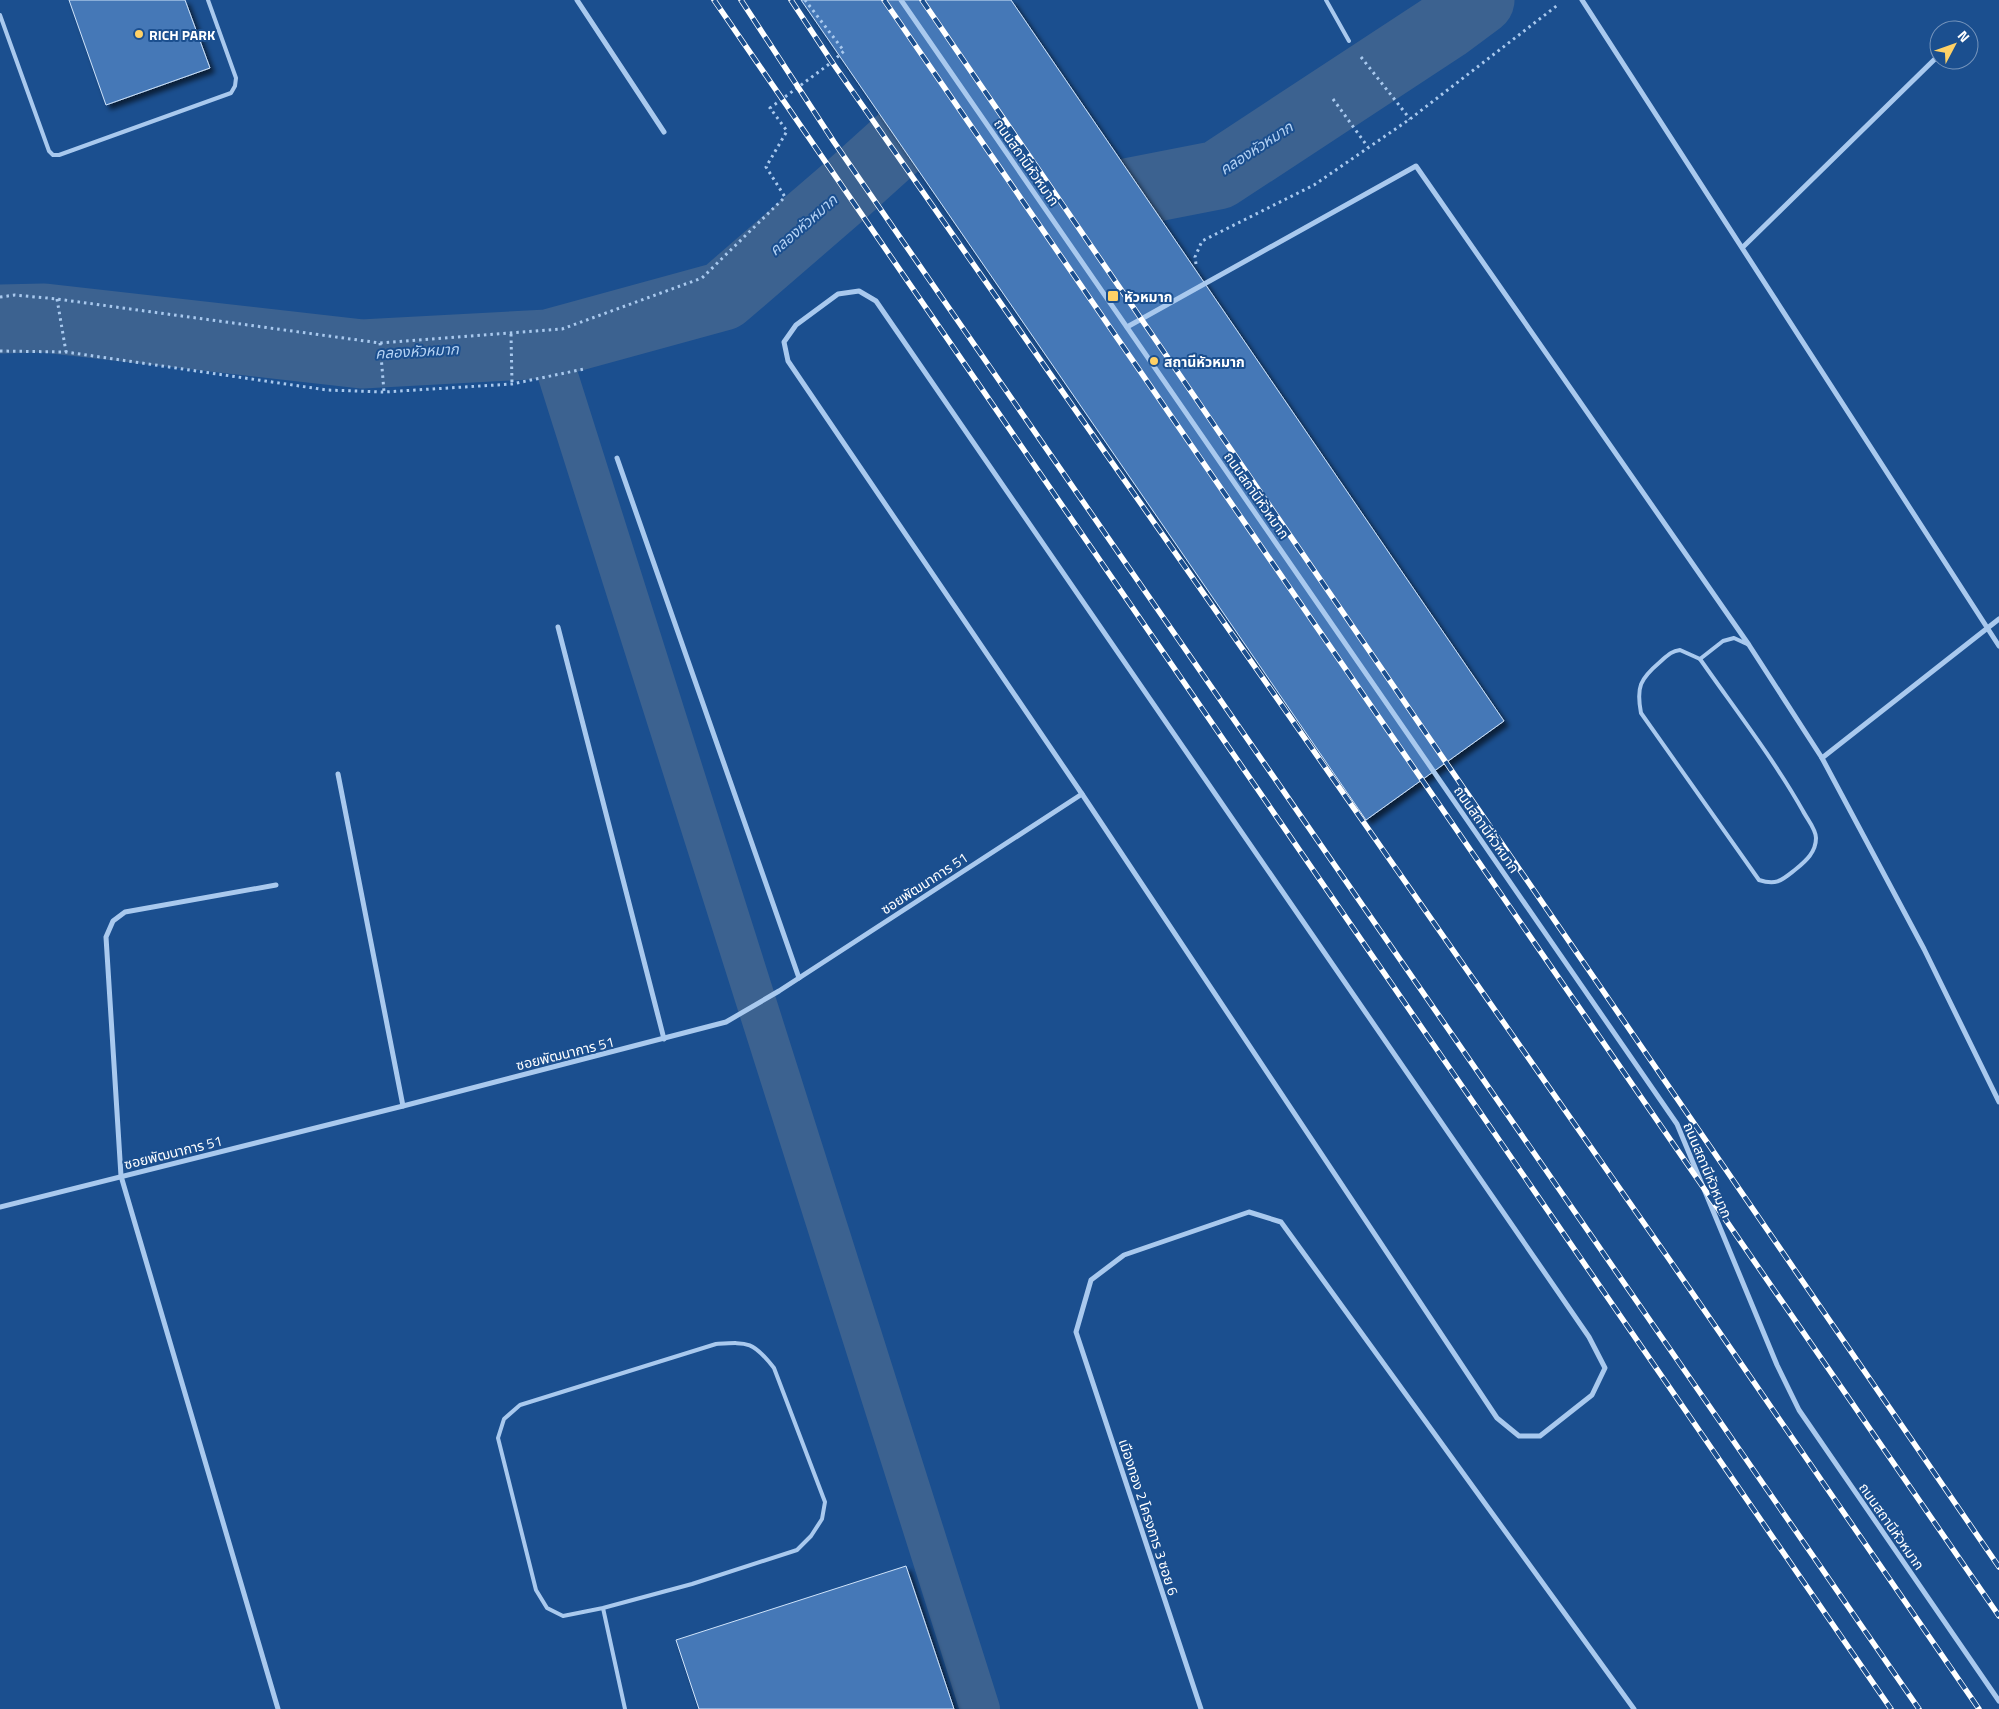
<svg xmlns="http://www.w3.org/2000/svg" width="1999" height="1709" font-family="'Titillium Web','Noto Sans Thai',sans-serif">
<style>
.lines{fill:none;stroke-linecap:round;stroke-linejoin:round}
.canal{stroke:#3c6290;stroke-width:40}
.river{stroke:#3c6290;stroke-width:69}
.building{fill:#4478b7;stroke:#cfe3fa;filter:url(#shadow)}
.path{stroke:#a9c9ee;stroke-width:3;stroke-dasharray:2.5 4;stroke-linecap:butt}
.lane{stroke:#a9c9ee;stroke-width:4}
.street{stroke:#a9c9ee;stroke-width:5}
.rail-casing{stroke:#fff;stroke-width:5.5}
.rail{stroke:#1b4f8f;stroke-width:4;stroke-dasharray:11;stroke-linecap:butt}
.poi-dot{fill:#ffd166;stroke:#1b4f8f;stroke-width:2}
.labels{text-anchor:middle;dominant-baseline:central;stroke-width:4;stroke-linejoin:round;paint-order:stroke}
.poi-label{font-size:14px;font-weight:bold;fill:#fff;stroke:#1b4f8f;text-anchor:start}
.street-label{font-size:14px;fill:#fff;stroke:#1b4f8f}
.water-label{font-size:15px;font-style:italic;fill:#b5d3f5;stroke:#1b4f8f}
</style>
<defs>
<filter id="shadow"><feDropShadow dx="4.5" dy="4.5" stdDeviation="2.5" flood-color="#0009"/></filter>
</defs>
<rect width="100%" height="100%" fill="#1b4f8f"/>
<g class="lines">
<polyline class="canal" points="548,344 980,1709"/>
<g class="river">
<polyline points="1060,169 1090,200 1218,175 1445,26 1480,0"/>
<polyline points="0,319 44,318 362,354 548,344 723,296 847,189 970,78"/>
</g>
</g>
<g class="building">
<polygon points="69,0 185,0 210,68 106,105"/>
<polygon points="801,0 1011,0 1504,721 1366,820"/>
<polygon points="906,1566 954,1709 699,1709 676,1640"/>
</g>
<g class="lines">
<g class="path">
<polyline points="1361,57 1410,119"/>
<polyline points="1333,99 1368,147"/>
<polyline points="1196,264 1195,257 1202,241 1314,185 1410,119 1559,4"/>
<polyline points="0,297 15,295 57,299 380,343 562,329 702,278 785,197 766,167 787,131 770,108 832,62 844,51 805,0"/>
<polyline points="57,299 66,352"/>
<polyline points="511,334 512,384"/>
<polyline points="380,343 384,392"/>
<polyline points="0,351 66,352 327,390 384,392 512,384 584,369"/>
</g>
<g class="lane">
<polyline points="1326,0 1349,41"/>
<polyline points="0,15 49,151 53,155 59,155 231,93 235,86 236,78 208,0"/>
<path d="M1680,650L1700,659C1735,709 1773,758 1803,811C1807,819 1816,829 1816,838C1816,852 1806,861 1796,869C1782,880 1777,886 1759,880L1641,713C1636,687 1640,679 1660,662C1667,656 1671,651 1680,650Z"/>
<polyline points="1700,659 1723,641 1734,638 1747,644"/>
<path d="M603,1608L563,1616L547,1608L536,1590L498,1438L504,1419L520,1405L716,1344C748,1342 753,1341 774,1368L825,1502L822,1519L811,1536L797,1550L692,1584L603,1608L625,1709"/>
</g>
<g class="street">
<polyline points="577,0 664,132"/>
<polyline points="901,0 1677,1124 1777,1365 1799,1410 1999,1701"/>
<polyline points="1582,0 1999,646"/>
<polyline points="1743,247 1939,55"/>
<polygon points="859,291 876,301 1589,1337 1605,1368 1592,1395 1540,1436 1519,1436 1497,1418 1082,794 788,361 784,342 796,325 838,294"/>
<polyline points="1127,327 1416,166 1749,645 1822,758 1999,619"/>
<polyline points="617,458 799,978"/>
<polyline points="558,627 664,1039"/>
<polyline points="1822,758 1924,949 1999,1102"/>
<polyline points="338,774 403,1106"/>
<polyline points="276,885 125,912 113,921 106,937 121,1176 278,1709"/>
<polyline points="0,1207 403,1106 726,1022 779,991 1082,794"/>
<polyline points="1201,1709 1076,1332 1091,1280 1124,1255 1249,1212 1281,1222 1634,1709"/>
</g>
<g class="rail-casing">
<g id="rail">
<polyline points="714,0 1891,1709"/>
<polyline points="741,0 834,142 1919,1709"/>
<polyline points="791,0 832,62 1669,1259 1979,1709"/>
<polyline points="884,0 1999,1616"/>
<polyline points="922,0 1999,1567"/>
</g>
</g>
<use href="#rail" class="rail"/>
</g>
<g class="poi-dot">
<circle cx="139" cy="34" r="5"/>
<rect x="1107" y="290" width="12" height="12" rx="2.5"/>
<circle cx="1154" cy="361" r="5"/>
</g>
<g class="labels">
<g class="poi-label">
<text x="149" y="34">RICH PARK</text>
<text x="1124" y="296">หัวหมาก</text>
<text x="1164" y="361">สถานีหัวหมาก</text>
</g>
<g class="street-label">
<text transform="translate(1027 162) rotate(55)">ถนนสถานีหัวหมาก</text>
<text transform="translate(1257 495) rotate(55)">ถนนสถานีหัวหมาก</text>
<text transform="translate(1487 829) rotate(55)">ถนนสถานีหัวหมาก</text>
<text transform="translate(924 883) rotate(-33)">ซอยพัฒนาการ 51</text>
<text transform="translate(565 1053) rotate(-14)">ซอยพัฒนาการ 51</text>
<text transform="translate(173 1152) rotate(-14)">ซอยพัฒนาการ 51</text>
<text transform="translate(1708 1170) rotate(67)">ถนนสถานีหัวหมาก</text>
<text transform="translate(1149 1517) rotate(72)">เมืองทอง 2 โครงการ 3 ซอย 6</text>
<text transform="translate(1892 1526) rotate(55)">ถนนสถานีหัวหมาก</text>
</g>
<g class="water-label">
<text transform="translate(1256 148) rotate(-33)">คลองหัวหมาก</text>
<text transform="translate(803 225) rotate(-41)">คลองหัวหมาก</text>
<text transform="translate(417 351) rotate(-3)">คลองหัวหมาก</text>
</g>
</g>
<g transform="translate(1954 45) rotate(49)"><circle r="24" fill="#1b4f8f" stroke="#7695bc"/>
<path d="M0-4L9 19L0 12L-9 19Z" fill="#ffd166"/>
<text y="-8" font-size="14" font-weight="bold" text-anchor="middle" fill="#ffffff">N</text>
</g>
</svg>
